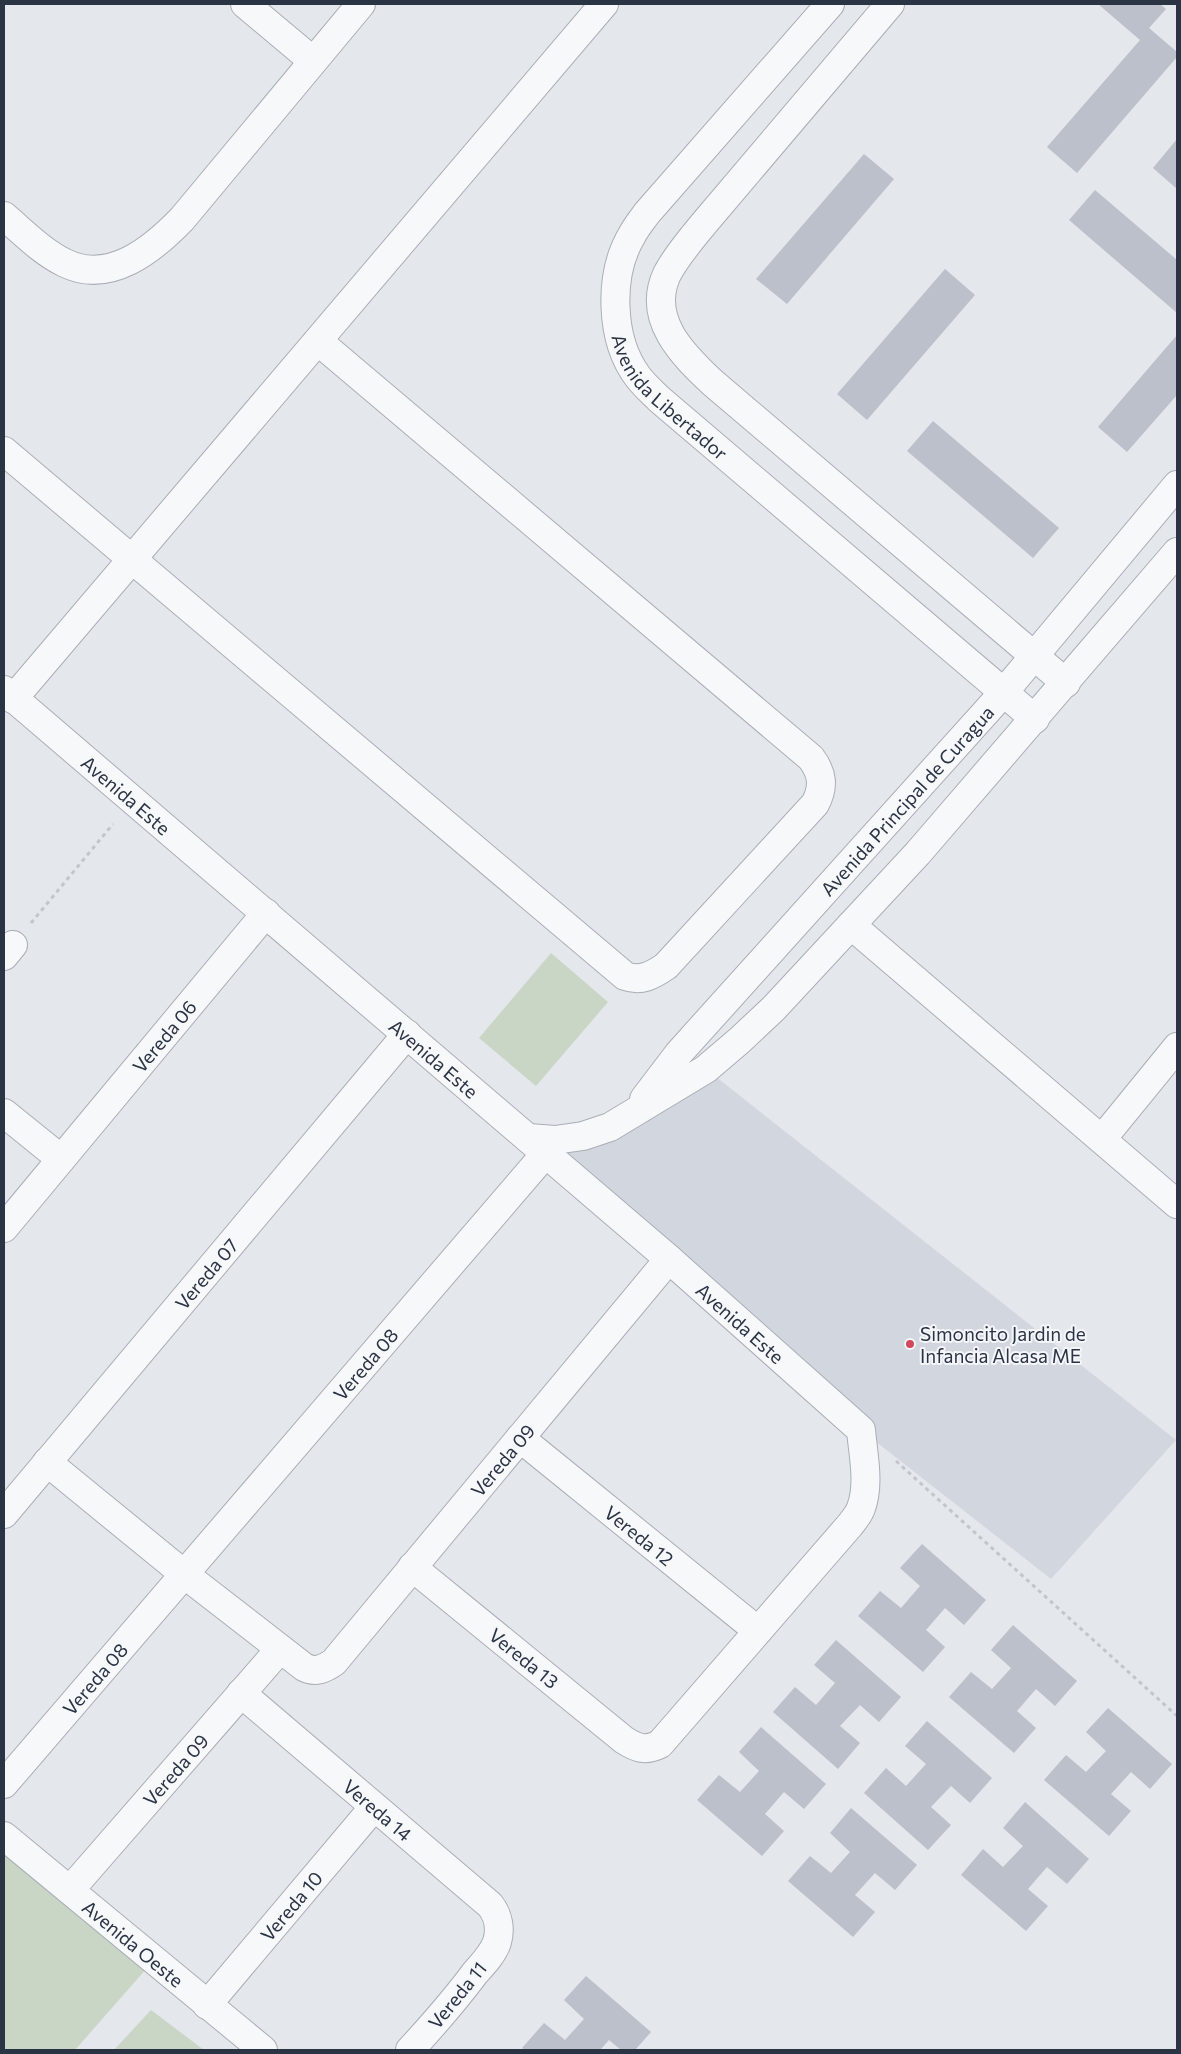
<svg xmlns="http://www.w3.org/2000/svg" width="1181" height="2054" font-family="Commissioner,sans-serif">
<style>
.built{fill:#d2d6de}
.green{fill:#c9d6c5}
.building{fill:#bbc0ca}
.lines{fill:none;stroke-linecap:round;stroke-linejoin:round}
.minor-casing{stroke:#a9aeb7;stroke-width:30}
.path{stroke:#c2c5cb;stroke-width:3;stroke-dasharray:4 4;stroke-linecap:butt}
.minor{stroke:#f7f8fa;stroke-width:28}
.poi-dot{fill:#d1495b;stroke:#f4f6f9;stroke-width:2}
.labels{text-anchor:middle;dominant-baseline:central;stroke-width:4;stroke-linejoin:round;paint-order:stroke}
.street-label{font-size:19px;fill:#2b3445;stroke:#f4f6f9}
.poi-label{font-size:19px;fill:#2b3445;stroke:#f4f6f9;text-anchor:start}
</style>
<rect width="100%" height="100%" fill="#e4e7ec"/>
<polygon class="built" points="706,1069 1176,1440 1051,1579 861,1430 528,1138 555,1140"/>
<g class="green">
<polygon points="551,953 608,1002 536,1086 479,1038"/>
<polygon points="4,1836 154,1960 75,2050 4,2050"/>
<polygon points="151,2010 204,2050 114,2050"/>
</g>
<g class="building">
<polygon points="1098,4 1160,4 1166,9 1149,28 1177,52 1177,57 1077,173 1047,147 1140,40"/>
<polygon points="1177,139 1177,189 1153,168"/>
<polygon points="864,154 894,179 787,304 756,279"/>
<polygon points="1095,190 1177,260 1177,313 1069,220"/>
<polygon points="945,269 975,295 867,420 837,394"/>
<polygon points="1177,335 1177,395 1127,452 1098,427"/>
<polygon points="933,421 1059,528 1033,558 907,451"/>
<polygon points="922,1544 986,1600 964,1625 945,1608 926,1630 945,1647 923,1672 858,1616 880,1591 901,1608 920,1586 900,1568"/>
<polygon points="1013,1625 1077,1681 1055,1706 1036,1689 1017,1711 1036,1728 1014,1753 949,1697 971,1672 992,1689 1011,1668 991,1650"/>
<polygon points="836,1640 901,1697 879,1722 860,1705 840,1726 860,1743 838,1769 773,1712 795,1687 816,1705 835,1683 814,1665"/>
<polygon points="1108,1708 1172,1764 1150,1789 1131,1772 1111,1794 1131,1811 1109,1836 1044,1780 1066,1755 1086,1772 1106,1751 1086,1732"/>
<polygon points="927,1721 992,1778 970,1803 951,1786 931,1807 951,1825 928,1850 864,1793 886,1768 906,1786 926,1764 905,1746"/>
<polygon points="761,1727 826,1784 804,1809 784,1792 765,1814 784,1831 762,1856 697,1800 719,1775 740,1792 759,1771 739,1752"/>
<polygon points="1025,1802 1089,1859 1067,1884 1047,1867 1028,1889 1048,1906 1026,1931 961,1875 983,1849 1003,1867 1023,1846 1003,1828"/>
<polygon points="851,1808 917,1865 895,1890 875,1873 855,1895 875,1912 853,1937 788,1881 810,1856 831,1873 850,1852 830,1833"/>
<polygon points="586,1976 651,2032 635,2050 621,2050 609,2040 600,2050 525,2050 522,2048 544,2023 565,2040 584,2019 564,2000"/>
</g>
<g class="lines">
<g class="minor-casing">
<g id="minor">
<polyline points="245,4 313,61"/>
<path id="s1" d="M830,4L647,213C642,220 636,227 632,235C608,275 610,340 638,377C644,385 652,392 659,399L1035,719"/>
<path d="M890,4L706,221C692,238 677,255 667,274C646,319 683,355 713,383L1066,683"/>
<path d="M4,216C23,232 42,252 65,263C110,285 153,249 182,219L361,4"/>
<path d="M4,451L625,976C641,982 653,975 666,966L815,804C824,787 823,774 811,758L318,341"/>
<path id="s2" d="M4,690L669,1259L861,1430C863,1454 870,1484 861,1508C859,1514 854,1520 850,1525L660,1744C646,1751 638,1749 624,1740L412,1567"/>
<polyline points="13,699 604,4"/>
<polyline points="851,925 1177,1204"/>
<polyline points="4,956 13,945"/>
<path id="s3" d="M644,1099L679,1053L1004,692L1177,485"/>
<polyline points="4,1113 61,1159"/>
<polyline points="528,1138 555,1140 583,1136 610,1127 706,1069 740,1040 774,1008 918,853 1177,552"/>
<polyline points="1102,1139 1177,1047"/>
<path id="s4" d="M4,1228L266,913"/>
<path id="s5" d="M520,1438L758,1631"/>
<path id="s6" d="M47,1462L184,1574L304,1667C315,1673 324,1669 334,1662L669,1259"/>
<path id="s7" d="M4,1514L407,1034"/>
<path id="s8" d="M241,1693L490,1905C498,1915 501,1929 497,1942C493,1954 483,1964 475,1973C455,2000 433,2025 410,2050"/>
<path id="s9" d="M4,1784L546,1153"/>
<path id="s10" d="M4,1836L263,2050"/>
<path id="s11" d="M70,1890L280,1649"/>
<path id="s12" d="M207,2005L374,1807"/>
</g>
</g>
<g class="path">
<polyline points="31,923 113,824"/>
<polyline points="896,1461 1177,1716"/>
</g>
<use href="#minor" class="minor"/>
</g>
<circle class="poi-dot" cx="910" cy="1344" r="5"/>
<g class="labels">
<g class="street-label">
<text stroke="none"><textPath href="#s1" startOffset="489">Avenida Libertador</textPath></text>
<text stroke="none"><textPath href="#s2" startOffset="161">Avenida Este</textPath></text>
<text stroke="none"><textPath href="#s3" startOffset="398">Avenida Principal de Curagua</textPath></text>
<text stroke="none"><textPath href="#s4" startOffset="250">Vereda 06</textPath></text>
<text stroke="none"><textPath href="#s2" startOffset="566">Avenida Este</textPath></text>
<text stroke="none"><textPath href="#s7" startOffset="314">Vereda 07</textPath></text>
<text stroke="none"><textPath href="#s2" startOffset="971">Avenida Este</textPath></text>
<text stroke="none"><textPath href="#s9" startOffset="554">Vereda 08</textPath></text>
<text stroke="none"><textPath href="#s6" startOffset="624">Vereda 09</textPath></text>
<text stroke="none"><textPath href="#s5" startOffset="154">Vereda 12</textPath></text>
<text transform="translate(524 1658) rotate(39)">Vereda 13</text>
<text stroke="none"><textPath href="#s9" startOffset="139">Vereda 08</textPath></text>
<text stroke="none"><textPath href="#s11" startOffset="160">Vereda 09</textPath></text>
<text stroke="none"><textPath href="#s8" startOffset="180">Vereda 14</textPath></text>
<text stroke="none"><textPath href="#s12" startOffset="130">Vereda 10</textPath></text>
<text stroke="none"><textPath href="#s10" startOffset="168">Avenida Oeste</textPath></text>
<text transform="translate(457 1995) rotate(-51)">Vereda 11</text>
</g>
<g class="poi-label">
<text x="920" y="1333">Simoncito Jardin de<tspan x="920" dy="22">Infancia Alcasa ME</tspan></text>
</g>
</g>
<rect width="1181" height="2054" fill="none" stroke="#2b3445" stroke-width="10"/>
</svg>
